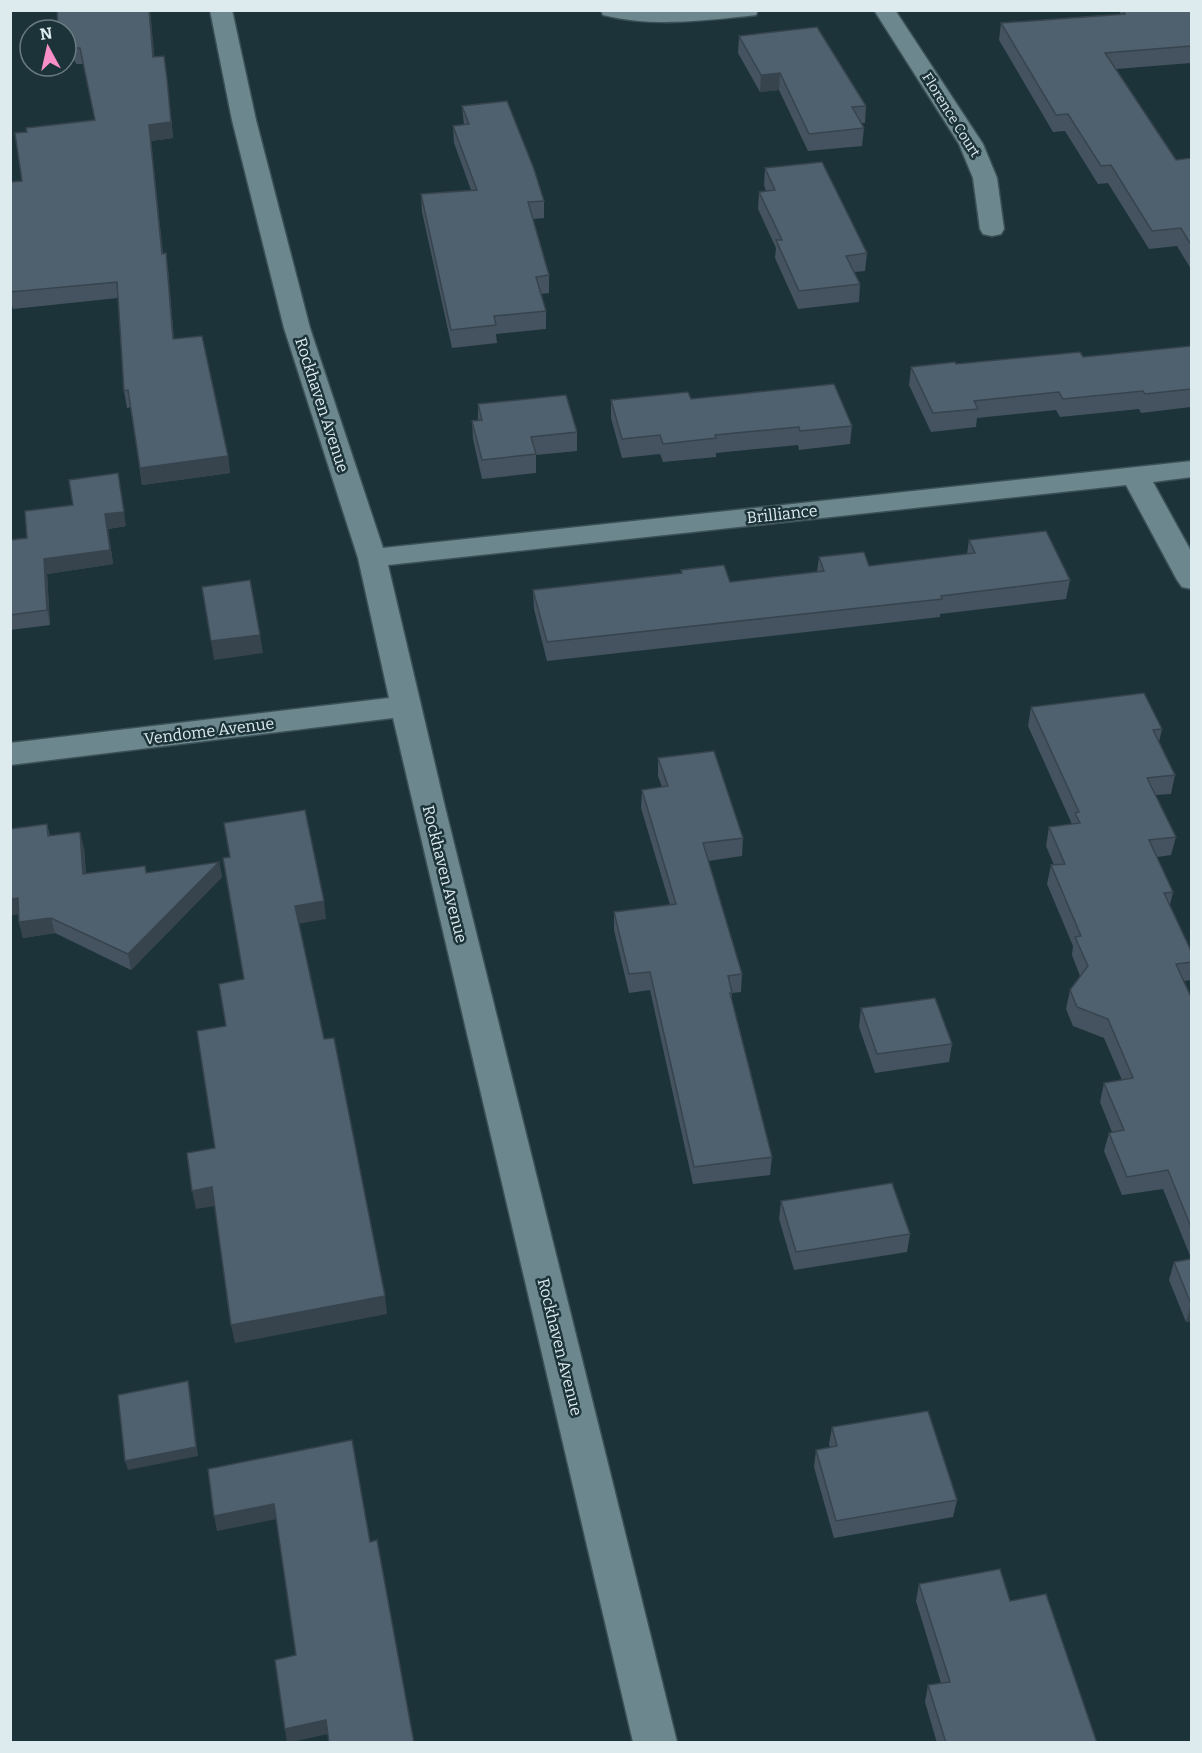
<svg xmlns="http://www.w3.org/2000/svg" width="1202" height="1753" font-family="Bitter,serif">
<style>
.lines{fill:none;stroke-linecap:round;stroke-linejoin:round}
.street-casing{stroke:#3c5157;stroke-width:3}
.street{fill:#6d878e;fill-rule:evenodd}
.wall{fill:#44535f}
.shaded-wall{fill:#37444e}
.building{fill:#4f616f;stroke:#37444e;stroke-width:1.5}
.labels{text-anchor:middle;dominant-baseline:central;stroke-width:5;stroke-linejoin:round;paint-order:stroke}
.far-street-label{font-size:14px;fill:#ddebef;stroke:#1c3439}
.street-label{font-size:16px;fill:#ddebef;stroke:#1c3439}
</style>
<rect width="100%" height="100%" fill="#1c3439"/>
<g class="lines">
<g class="street-casing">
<g id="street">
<polygon points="210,10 232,10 256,120 310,328 383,548 1192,461 1192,477 1153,482 1192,553 1192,589 1182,587 1177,580 1126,485 388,565 445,807 677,1742 633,1742 393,718 10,765 10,743 389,698 358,558 284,328 232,120"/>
<path d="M601,10H758L756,15L748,16C698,21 652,27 603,15Z"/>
<polygon points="874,10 895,10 983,144 997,178 1004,229 1001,234 992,236 983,234 980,229 973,178 959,144"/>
</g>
</g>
<use href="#street" class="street"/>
</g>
<g class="wall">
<polygon points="150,10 154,57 169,95 173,138 151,141 163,254 166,253 168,270 174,339 228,456 230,473 142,485 131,407 127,408 124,391 118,298 13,309 10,297 10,182 22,181 27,132 95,120 83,64 76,64 75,61 66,62 66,30"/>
<polygon points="1120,10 1191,10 1191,63 1116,69 1176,160 1191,158 1191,269 1177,246 1149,249 1108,183 1098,184 1065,131 1053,132 999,40 1001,23 1120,14"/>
<polygon points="739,36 866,106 865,123 861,123 864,128 862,146 808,151 779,90 760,92 738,53"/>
<polygon points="462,106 544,201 544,218 533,219 549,275 549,293 541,294 546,311 546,329 496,334 497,343 452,348 422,212 421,194 471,190 454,143 453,126 464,125"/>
<polygon points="765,168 867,253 865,271 854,272 860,284 859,302 798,309 775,258 776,248 758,209 759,192 766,191 764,185"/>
<polygon points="1191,346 1191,407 1141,413 1139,409 1060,417 1056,410 977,418 976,427 931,432 909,385 911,367 1083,357"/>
<polygon points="691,399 852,426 850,444 799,450 798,445 716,453 716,457 663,462 660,454 622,458 611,418 611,400"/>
<polygon points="478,404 577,432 577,451 536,455 536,473 482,479 473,439 472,421 478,420"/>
<polygon points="73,505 126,526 108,529 113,564 47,574 50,625 10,630 10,540 27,538"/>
<polygon points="969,540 1070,580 1066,599 940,614 940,617 547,661 534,609 533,590 681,573 681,570 730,582 817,572 819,557 869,566 967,554"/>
<polygon points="1031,707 1162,729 1159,742 1175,775 1171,794 1156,795 1176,837 1171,855 1157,857 1173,892 1170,905 1191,951 1191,980 1184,981 1191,997 1191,1258 1163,1189 1122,1195 1104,1151 1109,1133 1112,1132 1100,1102 1104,1083 1122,1080 1104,1038 1073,1026 1066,1009 1070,990 1080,976 1072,955 1073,946 1047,884 1051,865 1054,865 1046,846 1049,827 1072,824 1028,726"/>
<polygon points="658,758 743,838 742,856 708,861 742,974 741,992 732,993 732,1000 772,1157 770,1175 693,1184 650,990 629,993 614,930 614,912 670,905 641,808 642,790 662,787 658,776"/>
<polygon points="47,824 50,836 84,848 86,874 145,866 147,873 219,862 222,877 131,970 55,933 23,938 19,922 19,914 11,915 10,912 10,829"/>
<polygon points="861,1008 952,1044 949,1062 875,1073 859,1027"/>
<polygon points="781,1201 910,1234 907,1252 794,1270 779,1219"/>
<polygon points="1191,1259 1191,1321 1186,1322 1169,1280 1174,1262"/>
<polygon points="832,1427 957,1500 953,1517 834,1538 814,1467 816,1450 830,1448 829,1444"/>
<polygon points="919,1584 1010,1601 1097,1743 937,1743 925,1702 928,1685 941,1683 916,1601"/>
</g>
<g class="shaded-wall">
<polygon points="149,10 150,10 156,73 153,57"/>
<polygon points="780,73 779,90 760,92 761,75"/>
<polygon points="167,79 173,138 151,141 164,270 149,125"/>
<polygon points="166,253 168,270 175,356 173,339"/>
<polygon points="228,456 230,473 142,485 140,468"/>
<polygon points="118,473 126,526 108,529 113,564 47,574 50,625 47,610 44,559 105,514"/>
<polygon points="260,635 263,653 214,660 211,641"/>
<polygon points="80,832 84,848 87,890 83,874"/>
<polygon points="219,862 222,877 131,970 128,954"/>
<polygon points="18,898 22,913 11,915 10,899"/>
<polygon points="324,901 326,919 297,924 295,906"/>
<polygon points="51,918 55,933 23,938 19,922"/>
<polygon points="212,1187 215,1206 196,1209 192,1191"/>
<polygon points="385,1296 387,1314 235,1343 231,1325"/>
<polygon points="1191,1304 1191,1321 1186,1322"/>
<polygon points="188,1381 190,1390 198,1456 128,1470 125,1461"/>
<polygon points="274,1504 277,1519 217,1531 214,1516"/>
<polygon points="326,1720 328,1734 287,1743 285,1729"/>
</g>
<g class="building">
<polygon points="57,10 149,10 153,57 164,56 167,79 171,122 149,125 162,254 166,253 173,339 202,336 228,456 140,468 128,390 124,391 117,282 10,292 10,182 22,181 15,133 27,132 26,128 95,120 80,48 73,48 73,45 66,46 66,30 58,30"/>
<polygon points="1123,10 1191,10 1191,46 1105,53 1176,160 1191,158 1191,245 1181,228 1152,231 1111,165 1101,166 1068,114 1056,115 1001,23 1125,14"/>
<polygon points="817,27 866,106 852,107 864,128 809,134 780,73 761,75 739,36"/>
<polygon points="507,101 534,169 544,201 528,202 549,275 536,277 546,311 494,316 496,325 451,330 421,194 477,190 453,126 469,124 462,106"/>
<polygon points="822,162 867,253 846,256 860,284 799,291 776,240 782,240 759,192 775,190 765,168"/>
<polygon points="1191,346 1191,389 1145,394 1143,391 1063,399 1059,392 974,401 978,409 933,413 911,367 955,362 956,364 1080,352 1083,357"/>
<polygon points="834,384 852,426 800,431 799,427 715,435 716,438 663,444 660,435 622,439 611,400 688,392 691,399"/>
<polygon points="566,395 577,432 531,437 536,454 482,460 472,421 482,420 478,404"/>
<polygon points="118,473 124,512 105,514 110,550 44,559 47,610 10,615 10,540 27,538 25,511 73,505 69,480"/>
<polygon points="1046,531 1070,580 941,596 942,599 547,642 533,590 682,573 681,570 724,565 730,582 824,571 819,557 864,552 869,566 975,553 969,540"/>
<polygon points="250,580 260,635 211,641 202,587"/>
<polygon points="1144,693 1162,729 1153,730 1175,775 1147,778 1176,837 1149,840 1173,892 1164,893 1191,951 1191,962 1176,964 1191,997 1191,1227 1168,1170 1127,1177 1109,1133 1124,1130 1104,1083 1133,1078 1108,1019 1077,1007 1070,990 1088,966 1075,937 1081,936 1051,865 1065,864 1049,827 1080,823 1075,813 1079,812 1031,707"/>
<polygon points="714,751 743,838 703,843 742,974 728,976 732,993 730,993 772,1157 694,1167 650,972 629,974 614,912 676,904 642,790 668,786 658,758"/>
<polygon points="305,810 324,901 295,906 324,1039 334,1038 385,1296 231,1325 212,1187 192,1191 187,1153 215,1148 197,1031 226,1026 219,984 244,979 223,858 230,857 224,823"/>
<polygon points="47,824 48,836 80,832 83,874 145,866 146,873 219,862 128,954 51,918 19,922 18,898 10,899 10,829"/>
<polygon points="935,998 952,1044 877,1054 861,1008"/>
<polygon points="892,1183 910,1234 796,1252 781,1201"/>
<polygon points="1191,1259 1191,1304 1174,1262"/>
<polygon points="188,1381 196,1447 125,1461 118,1395"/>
<polygon points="928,1411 957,1500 836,1521 816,1450 837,1446 832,1427"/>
<polygon points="352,1440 370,1542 377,1540 414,1743 329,1743 326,1720 285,1729 275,1660 296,1655 274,1504 214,1516 208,1469"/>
<polygon points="1000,1569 1010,1601 1046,1594 1097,1743 946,1743 928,1685 950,1682 919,1584"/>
</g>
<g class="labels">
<g class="far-street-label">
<text transform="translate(951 115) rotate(58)">Florence Court</text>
</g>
<g class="street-label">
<text transform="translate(322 405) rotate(72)">Rockhaven Avenue</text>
<text transform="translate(782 514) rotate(-6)">Brilliance</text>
<text transform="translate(209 731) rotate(-7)">Vendome Avenue</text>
<text transform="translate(445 874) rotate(76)">Rockhaven Avenue</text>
<text transform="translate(560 1347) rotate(76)">Rockhaven Avenue</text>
</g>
</g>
<rect width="1202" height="1753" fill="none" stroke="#ddebef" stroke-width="24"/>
<g transform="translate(48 48) rotate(352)"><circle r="28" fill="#1c3439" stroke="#697d82" stroke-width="1.5"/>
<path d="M0-4.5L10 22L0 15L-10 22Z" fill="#f98fc8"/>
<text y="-9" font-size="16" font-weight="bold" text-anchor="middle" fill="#ddebef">N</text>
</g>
</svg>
